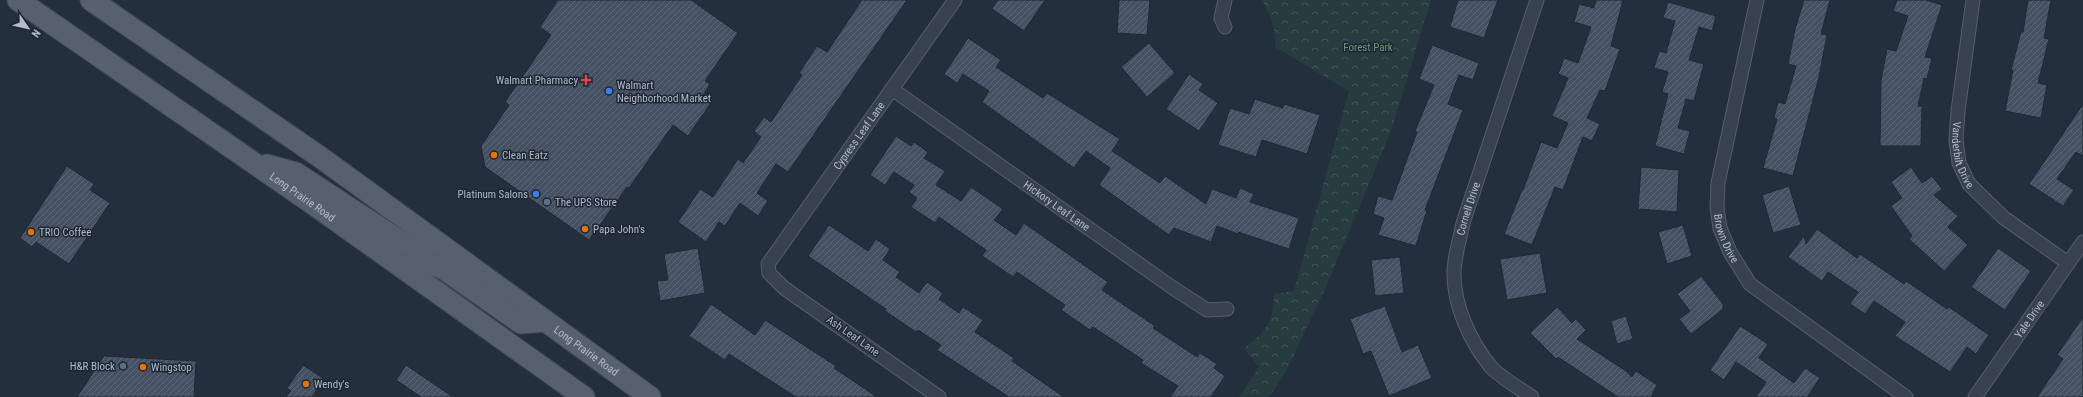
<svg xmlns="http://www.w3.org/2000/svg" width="2083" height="397" font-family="'Roboto Condensed',sans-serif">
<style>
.park{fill:url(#park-crowns)}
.building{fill:url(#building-hatch);stroke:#1f2835}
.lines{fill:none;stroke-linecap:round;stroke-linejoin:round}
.street-casing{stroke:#565f6c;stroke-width:15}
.primary-casing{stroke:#414a57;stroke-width:23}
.street{stroke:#38414e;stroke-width:13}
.primary{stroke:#56606e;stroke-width:21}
.health-dot{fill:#e0444e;stroke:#1d2633;stroke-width:1.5}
.shop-dot{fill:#3f7fe0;stroke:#1d2633;stroke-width:1.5}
.food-dot{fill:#e8710a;stroke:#1d2633;stroke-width:1.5}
.service-dot{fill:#5c6f8a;stroke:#1d2633;stroke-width:1.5}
.labels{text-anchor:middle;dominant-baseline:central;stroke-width:3;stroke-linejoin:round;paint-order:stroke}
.park-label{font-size:11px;fill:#6b9a76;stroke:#1d2633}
.poi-label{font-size:11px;fill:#b4bcc9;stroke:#1d2633;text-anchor:start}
.street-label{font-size:11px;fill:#b4bcc9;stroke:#1d2633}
</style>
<defs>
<pattern id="park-crowns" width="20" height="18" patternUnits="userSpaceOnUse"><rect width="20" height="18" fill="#263c3f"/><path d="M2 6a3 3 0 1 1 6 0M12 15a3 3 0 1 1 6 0" fill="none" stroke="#435659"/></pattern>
<pattern id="building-hatch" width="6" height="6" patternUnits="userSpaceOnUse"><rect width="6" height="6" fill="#455162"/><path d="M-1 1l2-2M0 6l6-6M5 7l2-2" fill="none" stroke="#5d6877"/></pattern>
</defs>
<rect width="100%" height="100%" fill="#242f3e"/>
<path class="park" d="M1262,0H1431L1391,131L1328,282L1287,370L1269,397H1239L1259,367L1244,348C1266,332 1274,322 1274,294L1294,291L1349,91L1275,47C1276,29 1271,16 1262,0Z"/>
<g class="building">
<polygon points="558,0 691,0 738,33 705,81 710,84 702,97 711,103 688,136 673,125 629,188 627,187 589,240 485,167 481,146 509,105 505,102 551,35 540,27"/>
<polygon points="862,0 907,0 788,172 776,164 757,193 768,201 758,216 740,203 725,226 719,222 706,242 678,222 700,189 713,197 738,159 743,163 761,137 754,131 764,117 771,122 802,75 799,73 817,46 827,52"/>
<polygon points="998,0 1045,0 1024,31 992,9"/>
<polygon points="1119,0 1150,0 1147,35 1117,33"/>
<polygon points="1458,0 1498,0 1484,38 1450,27"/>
<polygon points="1596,0 1623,0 1611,46 1620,49 1605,91 1600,90 1587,118 1600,124 1592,141 1583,137 1563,190 1555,187 1532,245 1504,234 1522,190 1523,190 1541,142 1557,148 1568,123 1552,116 1568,78 1558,74 1564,58 1578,63 1591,27 1574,22 1579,4 1594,8"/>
<polygon points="1804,0 1830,0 1821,34 1827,35 1819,77 1793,176 1763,168 1777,119 1774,118 1778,102 1785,104 1796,66 1788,64 1795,29"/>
<polygon points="1897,0 1926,0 1942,5 1925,57 1932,58 1927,79 1924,78 1918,106 1922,106 1921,146 1880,146 1881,80 1887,49 1896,51 1908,16 1893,11"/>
<polygon points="2028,0 2051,0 2044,38 2049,39 2038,83 2047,85 2041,118 2005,111 2013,70 2011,70 2021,32 2023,32"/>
<polygon points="1668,2 1716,16 1712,31 1699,27 1689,60 1704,64 1694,101 1686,99 1678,128 1690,131 1684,154 1655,146 1668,94 1662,92 1668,72 1654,68 1659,51 1666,53 1675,21 1663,18"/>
<polygon points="968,38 1001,60 996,67 1043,98 1047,93 1120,139 1112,151 1160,183 1165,176 1206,204 1212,189 1236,198 1240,188 1254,194 1250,202 1299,218 1289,249 1238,232 1238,234 1217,226 1211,242 1174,228 1169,235 1099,185 1110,168 1086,151 1074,168 982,102 989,91 963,74 957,83 944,74"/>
<polygon points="1149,43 1175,73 1147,97 1121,67"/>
<polygon points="1432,45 1479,63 1473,80 1459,75 1448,104 1463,110 1425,210 1427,210 1416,246 1378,235 1384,218 1373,214 1378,196 1392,200 1417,132 1415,131 1434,85 1419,79"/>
<polygon points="1189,74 1203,84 1199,90 1218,103 1199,131 1166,109"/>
<polygon points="1255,99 1283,108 1284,104 1320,115 1307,154 1262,140 1256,157 1218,145 1230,108 1249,114"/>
<polygon points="2083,104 2083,156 2076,152 2057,179 2074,190 2063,206 2029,184"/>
<polygon points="896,136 911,146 914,142 928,152 924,158 945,171 936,185 961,201 971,187 1003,209 994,220 1016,235 1024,223 1108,282 1102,290 1155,326 1153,328 1197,357 1200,353 1217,364 1214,368 1225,376 1211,397 1170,397 1178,386 1141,363 1143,360 1093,327 1090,330 1061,310 1065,305 1017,272 1013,277 982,256 986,250 939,217 935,223 911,207 917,198 909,192 914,185 894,172 885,185 870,175"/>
<polygon points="67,166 94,184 90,190 110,203 69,264 36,242 32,247 20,238"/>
<polygon points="1641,167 1679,170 1677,212 1638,209"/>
<polygon points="1911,167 1922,183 1932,176 1942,189 1934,195 1958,216 1948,227 1968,245 1944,271 1909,239 1912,236 1891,206 1902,198 1891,182"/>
<polygon points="1789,186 1801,225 1773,233 1762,195"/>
<polygon points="829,225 868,251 876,239 890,249 883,260 900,272 896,277 919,293 927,282 943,293 939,299 959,313 963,307 983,320 975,332 1014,358 1012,361 1064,397 1009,397 937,350 941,345 918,330 916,332 885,311 886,309 808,256"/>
<polygon points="1683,225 1692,256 1667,264 1658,232"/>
<polygon points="1817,229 1857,258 1860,254 1904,284 1906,281 1947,309 1949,307 1989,335 1976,354 1967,347 1950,372 1895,336 1905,322 1874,301 1865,314 1850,304 1858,292 1828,272 1822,281 1788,257 1804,236 1806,244"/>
<polygon points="698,248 705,293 660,301 657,281 668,280 664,254"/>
<polygon points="1998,248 2031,271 2005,310 1971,287"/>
<polygon points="1540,253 1547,293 1507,300 1500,259"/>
<polygon points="1400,257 1404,293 1375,296 1371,260"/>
<polygon points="1701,276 1723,304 1723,309 1691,334 1679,319 1690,311 1677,294"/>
<polygon points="711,304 755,335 765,320 836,366 834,368 877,397 796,397 729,354 725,360 689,336"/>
<polygon points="1385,306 1402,352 1418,345 1432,378 1389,396 1371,351 1363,354 1350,319"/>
<polygon points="1557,307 1572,323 1576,319 1586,330 1577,339 1626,371 1632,377 1636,371 1657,385 1651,397 1618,397 1558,357 1556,359 1530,333"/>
<polygon points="1626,316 1633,339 1617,344 1611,321"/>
<polygon points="2083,317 2083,397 2037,397 2063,359 2057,355"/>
<polygon points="1740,326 1768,344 1759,358 1794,383 1805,368 1820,378 1807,397 1756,397 1766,382 1736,362 1724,380 1710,370"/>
<polygon points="104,356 196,361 194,397 77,397"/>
<polygon points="303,365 324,379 312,397 286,397 291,391 287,388"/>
<polygon points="406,365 453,397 421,397 396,380"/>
</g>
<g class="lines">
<g class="street-casing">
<g id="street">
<polyline points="1225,0 1221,18 1225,27"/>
<path id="s1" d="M1757,0L1718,183L1717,207L1720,228L1730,252L1750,284L1906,397"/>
<path id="s2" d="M1973,0L1958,111L1956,140L1959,163L1969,184L2004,218L2068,263"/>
<path id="s3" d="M892,89L1173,288L1207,310L1227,309"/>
<path id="s4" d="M939,397L784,288L769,273L768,264L955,0"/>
<path id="s5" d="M1532,397C1519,388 1501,378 1490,366C1470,341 1454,306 1454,274C1454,256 1460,240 1463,223L1537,0"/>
<path id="s6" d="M1975,397L2083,242"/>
</g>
</g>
<g class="primary-casing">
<g id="primary">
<path id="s7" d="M18,0L316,206L584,397"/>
<path id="s8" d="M91,0L320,157L650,397"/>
<polyline points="267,165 296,173 406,245 416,248 438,243"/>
<polyline points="401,266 431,264 444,269 521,323 546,321"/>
</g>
</g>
<use href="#street" class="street"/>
<use href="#primary" class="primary"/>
</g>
<path class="health-dot" d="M584 74h4v4h4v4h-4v4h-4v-4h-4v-4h4z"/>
<g class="shop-dot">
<circle cx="609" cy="91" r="4"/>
<circle cx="536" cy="194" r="4"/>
</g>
<g class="food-dot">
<circle cx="494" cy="155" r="4"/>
<circle cx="585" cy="229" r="4"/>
<circle cx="31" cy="232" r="4"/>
<circle cx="143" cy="367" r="4"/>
<circle cx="306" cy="384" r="4"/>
</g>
<g class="service-dot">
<circle cx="547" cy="202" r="4"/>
<circle cx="123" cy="366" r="4"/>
</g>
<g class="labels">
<g class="park-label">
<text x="1368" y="47">Forest Park</text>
</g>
<g class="poi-label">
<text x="578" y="80" text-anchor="end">Walmart Pharmacy</text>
<text x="617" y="85">Walmart<tspan x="617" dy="13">Neighborhood Market</tspan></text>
<text x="502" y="155">Clean Eatz</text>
<text x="528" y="194" text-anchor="end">Platinum Salons</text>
<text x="555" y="202">The UPS Store</text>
<text x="593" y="229">Papa John's</text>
<text x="39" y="232">TRIO Coffee</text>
<text x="115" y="366" text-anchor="end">H&amp;R Block</text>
<text x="151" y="367">Wingstop</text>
<text x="314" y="384">Wendy's</text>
</g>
<g class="street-label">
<text stroke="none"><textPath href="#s4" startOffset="377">Cypress Leaf Lane</textPath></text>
<text stroke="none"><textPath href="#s2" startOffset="157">Vanderbilt Drive</textPath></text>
<text stroke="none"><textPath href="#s7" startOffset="346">Long Prairie Road</textPath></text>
<text stroke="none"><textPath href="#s3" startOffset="202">Hickory Leaf Lane</textPath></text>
<text stroke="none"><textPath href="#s5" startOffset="220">Cornell Drive</textPath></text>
<text stroke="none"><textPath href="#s1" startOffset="244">Brown Drive</textPath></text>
<text stroke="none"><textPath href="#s6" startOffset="95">Yale Drive</textPath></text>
<text transform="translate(853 336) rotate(35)">Ash Leaf Lane</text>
<text stroke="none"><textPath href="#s8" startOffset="607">Long Prairie Road</textPath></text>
</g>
</g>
<g transform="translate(28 28) rotate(124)" stroke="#1d2633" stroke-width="3" paint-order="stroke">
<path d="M0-3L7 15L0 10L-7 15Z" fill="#b4bcc9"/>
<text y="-6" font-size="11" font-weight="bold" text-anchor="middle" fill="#b4bcc9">N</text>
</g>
</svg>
